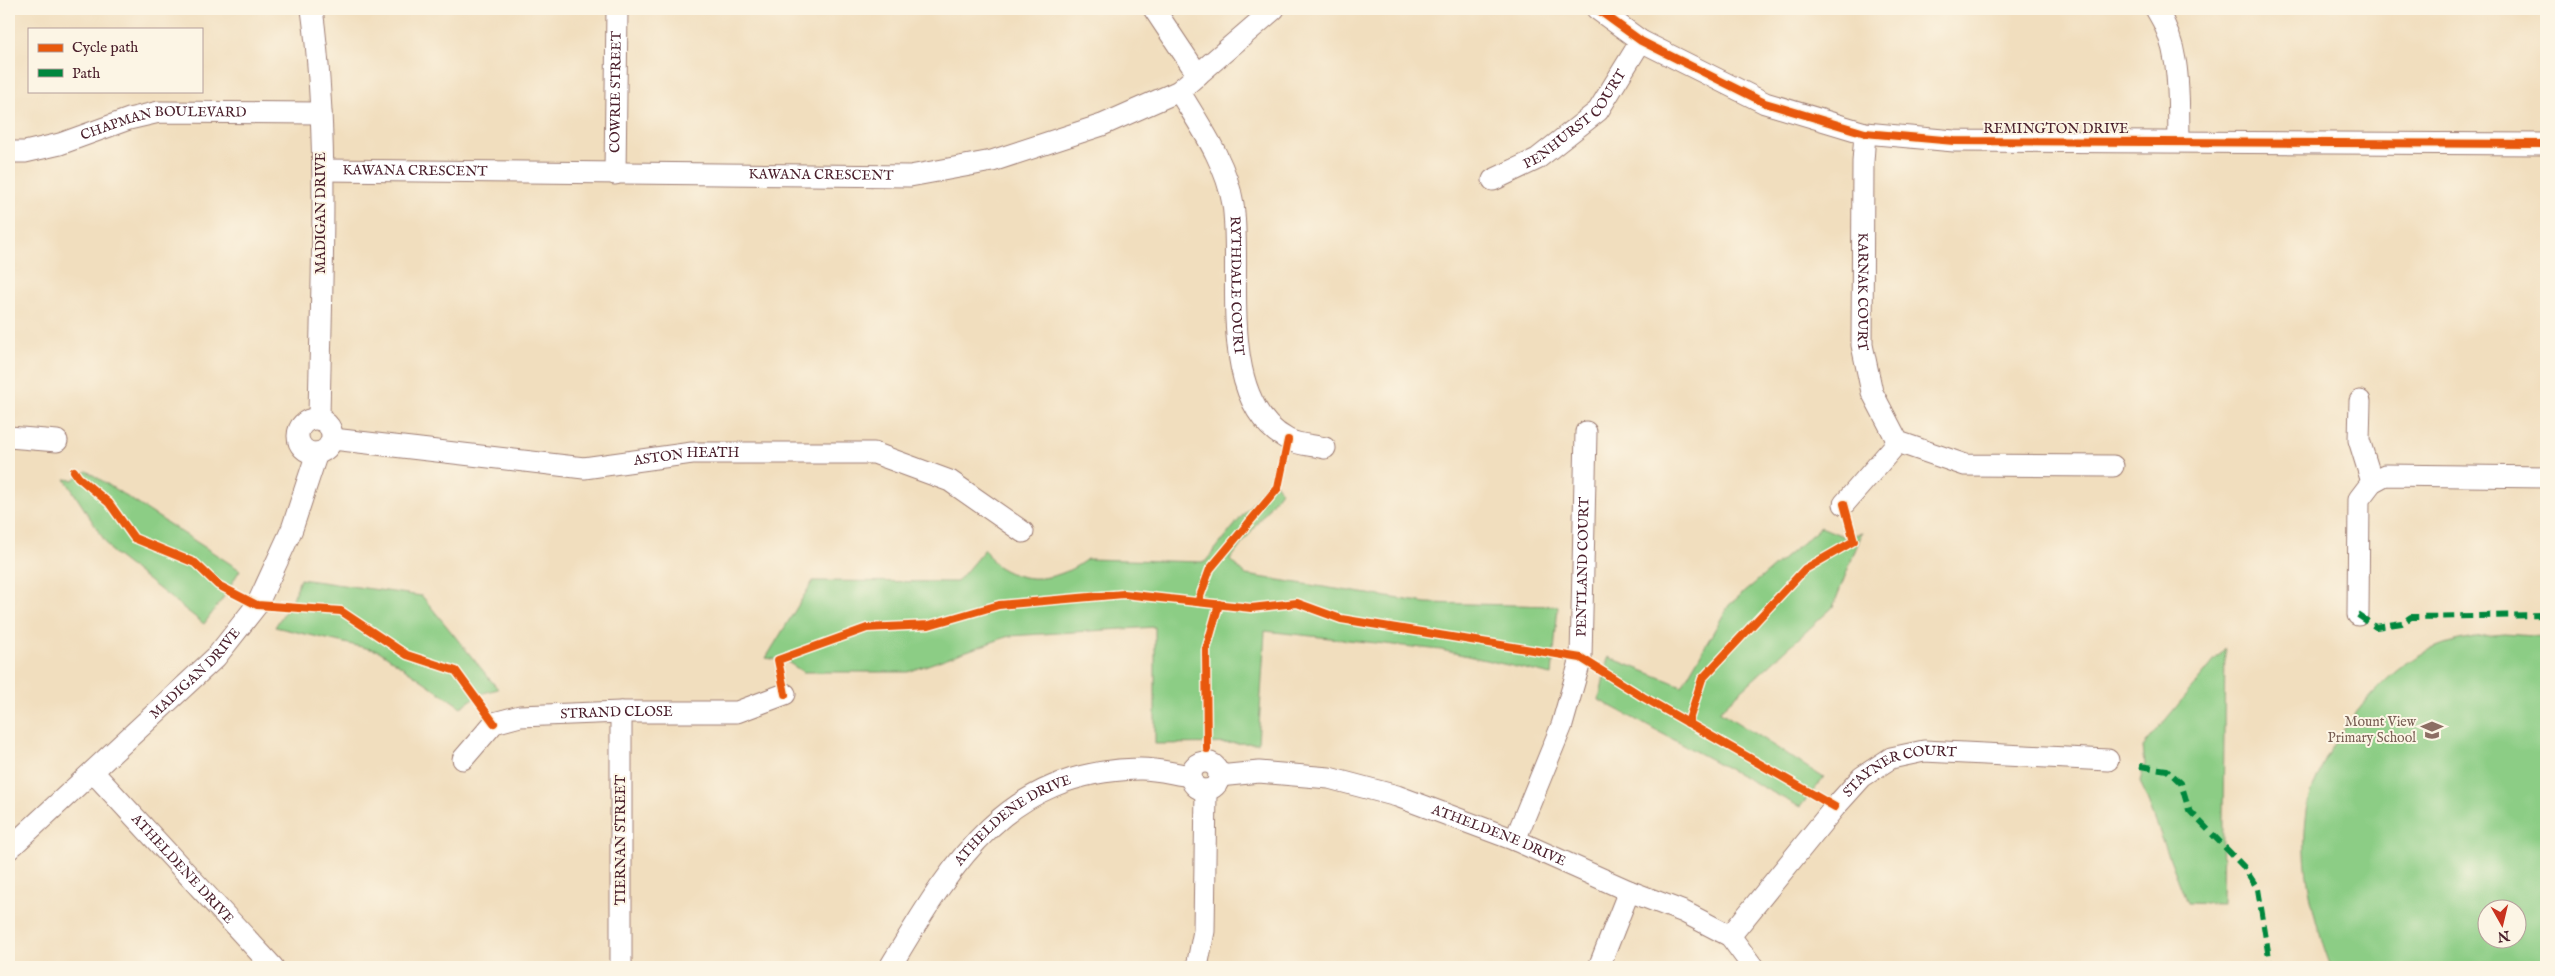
<svg xmlns="http://www.w3.org/2000/svg" width="2555" height="976" font-family="'IM FELL English',serif">
<style>
.green{fill:#8ccd85;stroke:#6b7658;fill-rule:evenodd}
.lines{fill:none;stroke-linecap:round;stroke-linejoin:round}
.minor-casing{stroke:#9e7e74;stroke-width:23}
.minor{stroke:#fff;stroke-width:21}
.quiet{stroke:#00873e;stroke-width:6;stroke-dasharray:12 6;stroke-linecap:butt}
.cycleway-casing{stroke:#fcf5e5;stroke-width:11}
.cycleway{stroke:#e8590c;stroke-width:8}
.labels{text-anchor:middle;dominant-baseline:central;stroke-width:4;stroke-linejoin:round;paint-order:stroke}
.street-label{font-size:14px;fill:#4a1f2b;stroke:#fcf5e5}
.education-label{font-size:14px;fill:#785e54;stroke:#fcf5e5;text-anchor:end}
</style>
<rect width="100%" height="100%" fill="#fcf5e5"/>
<filter id="ink" filterUnits="userSpaceOnUse"><feTurbulence type="fractalNoise" baseFrequency=".02" numOctaves="2"/><feDisplacementMap in="SourceGraphic" scale="10" xChannelSelector="R" yChannelSelector="G"/><feConvolveMatrix kernelMatrix="1 2 1 2 8 2 1 2 1" color-interpolation-filters="sRGB"/></filter>
<filter id="wash" filterUnits="userSpaceOnUse"><feTurbulence type="fractalNoise" baseFrequency=".0096" numOctaves="4" result="noise"/><feDisplacementMap in="SourceGraphic" scale="20" xChannelSelector="R" yChannelSelector="G"/><feGaussianBlur stdDeviation="1.12" result="paint"/><feColorMatrix in="noise" values="0 0 0 0 0 0 0 0 0 0 0 0 0 0 0 0 0 1.4 0 .05"/><feComposite in="paint" operator="in"/></filter>
<g filter="url(#wash)">
<rect width="100%" height="100%" fill="#f1debe"/>
<g class="green">
<polygon points="87,471 240,570 221,601 204,624 112,552 65,479 73,480"/>
<path d="M1272,479L1281,491L1230,560L1246,575L1426,603L1558,606L1552,675L1441,650L1265,631L1258,743L1155,744V627L1009,636L908,672H803L786,661L766,658L813,581L957,582L985,549C989,554 993,564 999,567C1029,586 1061,579 1087,559L1205,562Z"/>
<polygon points="1821,527 1845,537 1862,533 1833,607 1719,711 1824,778 1800,807 1599,700 1608,657 1682,686 1729,605"/>
<polygon points="300,579 422,596 498,689 480,694 461,707 379,651 275,627 293,599"/>
<path d="M2505,634L2546,637V967H2331C2313,919 2299,862 2307,811C2316,754 2380,669 2434,648C2457,638 2481,636 2505,634ZM2518,908V938H2488V908Z"/>
<polygon points="2225,648 2222,904 2187,903 2140,781 2145,764 2143,747"/>
</g>
</g>
<g filter="url(#ink)">
<g class="lines">
<g class="minor-casing">
<g id="minor">
<path d="M312,9C330,144 321,282 319,419"/>
<polyline points="1154,9 1198,75"/>
<polyline points="1597,9 1641,41 1765,103 1865,133 1954,141 2546,144"/>
<path d="M2156,9C2182,49 2178,96 2179,141"/>
<path id="s1" d="M1179,91C1200,126 1226,162 1233,204C1243,271 1215,400 1287,439C1297,445 1313,445 1325,448"/>
<path id="s2" d="M1865,133L1863,162L1862,345L1872,392L1898,442L1965,465L2113,466"/>
<path id="s3" d="M9,152H25L60,144L129,119L159,112L321,113"/>
<path id="s4" d="M323,170L910,176L992,161L1102,125L1179,91L1274,9"/>
<path id="s5" d="M615,174L617,9"/>
<path id="s6" d="M1493,180L1537,159L1598,111L1641,41"/>
<polyline points="2360,401 2359,440 2372,482"/>
<circle cx="315" cy="436" r="17"/>
<polyline points="9,437 57,441"/>
<path id="s7" d="M333,439L584,468L692,453H874L950,481L1023,532"/>
<polyline points="1844,504 1898,442"/>
<polyline points="2358,615 2359,499 2372,482 2385,475 2546,477"/>
<path id="s8" d="M463,759L494,723L520,716L621,712H737L785,694"/>
<circle cx="1205" cy="776" r="14"/>
<path id="s9" d="M93,772L273,967"/>
<path id="s10" d="M1219,776L1259,772L1329,778L1397,796L1515,840L1629,891L1684,912L1730,936L1753,967"/>
<path id="s11" d="M1515,840L1562,725L1581,658L1586,432"/>
<path id="s12" d="M9,849L216,657L257,605L292,529L317,453"/>
<path id="s13" d="M1730,936L1835,807L1862,777L1891,758L1924,751L2108,760"/>
<polyline points="621,967 621,712"/>
<path id="s14" d="M890,967C952,864 1004,772 1138,769C1155,768 1174,774 1191,776"/>
<polyline points="1197,967 1204,931 1206,790"/>
<polyline points="1599,967 1629,891"/>
</g>
</g>
<use href="#minor" class="minor"/>
<g class="quiet">
<polyline points="2358,615 2376,627 2402,623 2411,617 2546,615"/>
<polyline points="2140,766 2167,770 2181,783 2189,810 2243,866 2258,889 2270,964"/>
</g>
<g class="cycleway-casing">
<g id="cycleway">
<polyline points="1597,9 1641,41 1765,103 1865,133 1954,141 2546,144"/>
<polyline points="74,471 78,477 109,503 134,538 195,563 218,585 257,605 341,611 407,655 456,671 494,723"/>
<polyline points="1198,602 1210,569 1278,488 1288,440"/>
<polyline points="785,694 778,660 867,628 929,625 999,605 1124,594 1251,608 1297,603 1341,619 1581,658 1643,697 1835,807"/>
<polyline points="1688,723 1702,679 1805,569 1854,541 1844,504"/>
<polyline points="1207,749 1206,650 1219,604"/>
</g>
</g>
<use href="#cycleway" class="cycleway"/>
</g>
</g>
<defs>
<g id="school-bare" transform="scale(1.725)"><path d="M0-5L7-2L0 1L-7-2ZM-4 1L0 2.5L4 1V4Q0 6-4 4Z" fill="#8d6e63" stroke="#fcf5e5" stroke-width="2.5" paint-order="stroke"/></g>
</defs>
<g fill-rule="evenodd">
<use href="#school-bare" x="2432" y="730"/>
</g>
<g class="labels">
<g class="street-label">
<text stroke="none"><textPath href="#s5" startOffset="82">COWRIE STREET</textPath></text>
<text stroke="none"><textPath href="#s6" startOffset="104">PENHURST COURT</textPath></text>
<text stroke="none"><textPath href="#s3" startOffset="159">CHAPMAN BOULEVARD</textPath></text>
<text x="2056" y="129">REMINGTON DRIVE</text>
<text stroke="none"><textPath href="#s4" startOffset="92">KAWANA CRESCENT</textPath></text>
<text stroke="none"><textPath href="#s4" startOffset="498">KAWANA CRESCENT</textPath></text>
<text transform="translate(321 213) rotate(-90)">MADIGAN DRIVE</text>
<text stroke="none"><textPath href="#s1" startOffset="208">RYTHDALE COURT</textPath></text>
<text stroke="none"><textPath href="#s2" startOffset="159">KARNAK COURT</textPath></text>
<text stroke="none"><textPath href="#s7" startOffset="356">ASTON HEATH</textPath></text>
<text stroke="none"><textPath href="#s11" startOffset="285">PENTLAND COURT</textPath></text>
<text stroke="none"><textPath href="#s12" startOffset="256">MADIGAN DRIVE</textPath></text>
<text stroke="none"><textPath href="#s8" startOffset="171">STRAND CLOSE</textPath></text>
<text stroke="none"><textPath href="#s13" startOffset="245">STAYNER COURT</textPath></text>
<text stroke="none"><textPath href="#s14" startOffset="195">ATHELDENE DRIVE</textPath></text>
<text stroke="none"><textPath href="#s10" startOffset="290">ATHELDENE DRIVE</textPath></text>
<text transform="translate(621 840) rotate(-90)">TIERNAN STREET</text>
<text stroke="none"><textPath href="#s9" startOffset="132">ATHELDENE DRIVE</textPath></text>
</g>
<g class="education-label">
<text x="2416" y="722">Mount View<tspan x="2416" dy="16">Primary School</tspan></text>
</g>
</g>
<rect width="2555" height="976" fill="none" stroke="#fcf5e5" stroke-width="30"/>
<rect x="28" y="28" width="175" height="65" fill="#fcf5e5" stroke="#b59f9b"/>
<rect x="38" y="44" width="25" height="8" fill="#e8590c" stroke="#b59f9b"/>
<text x="72" y="52" font-size="15" fill="#4a1f2b">Cycle path</text>
<rect x="38" y="69" width="25" height="8" fill="#00873e" stroke="#b59f9b"/>
<text x="72" y="78" font-size="15" fill="#4a1f2b">Path</text>
<g transform="translate(2502 924) rotate(172)"><circle r="24" fill="#fcf5e5" stroke="#b59f9b"/>
<path d="M0-4L9 19L0 12L-9 19Z" fill="#c8321e"/>
<text y="-8" font-size="14" font-weight="bold" text-anchor="middle" fill="#4a1f2b">N</text>
</g>
</svg>
